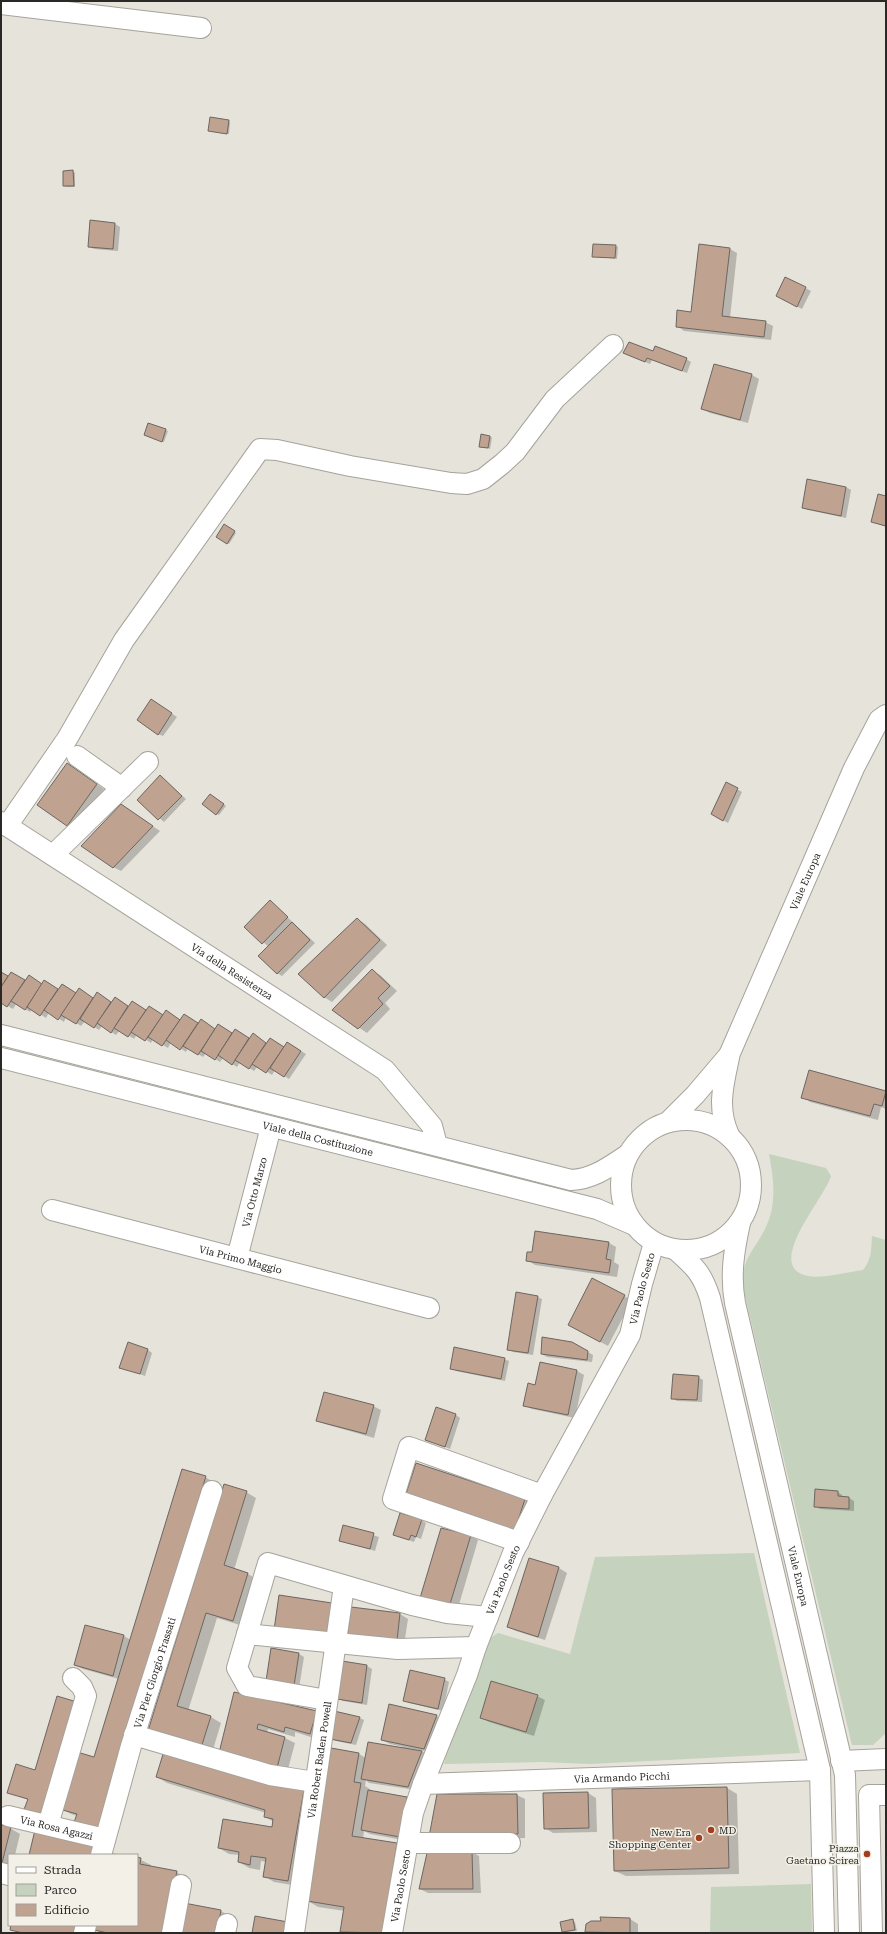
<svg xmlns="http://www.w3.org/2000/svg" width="887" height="1934" font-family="'Roboto Serif',serif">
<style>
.green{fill:#c5d2bd}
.shadow{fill:#0003}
.building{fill:#bfa290;stroke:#6d6661}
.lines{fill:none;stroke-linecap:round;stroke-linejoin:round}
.minor-casing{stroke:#a6a39b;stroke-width:22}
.minor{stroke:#fff;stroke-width:20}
.poi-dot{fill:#a43d1b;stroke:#f3f0e7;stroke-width:1.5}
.labels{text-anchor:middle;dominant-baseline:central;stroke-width:3;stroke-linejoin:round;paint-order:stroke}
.street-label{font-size:10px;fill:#2a2926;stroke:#f3f0e7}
.poi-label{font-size:10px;fill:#2a2926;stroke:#f3f0e7;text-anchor:end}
</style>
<rect width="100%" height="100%" fill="#e5e3da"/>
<g class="green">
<path d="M769,1154L826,1168L831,1176C825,1198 762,1267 808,1276C821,1279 848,1272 863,1270C872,1259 871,1250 872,1236L886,1240V1733L873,1745H852L743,1288C740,1260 754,1251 765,1229C777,1205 774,1180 769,1154Z"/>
<polygon points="754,1553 800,1753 591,1764 542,1762 444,1764 450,1736 489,1639 498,1633 570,1654 595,1557"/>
<polygon points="811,1884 812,1933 710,1933 711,1887"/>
</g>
<g class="shadow">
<polygon points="228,121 230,122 229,134 209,131"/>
<polygon points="73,171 75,173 75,187 66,187 64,186"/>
<polygon points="115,224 120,227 118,251 94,249 89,246"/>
<polygon points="615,246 618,247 617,259 593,256"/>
<polygon points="730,249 737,253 730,318 765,322 773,326 771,340 684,331 677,326 692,313"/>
<polygon points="786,278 811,291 802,309 782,299"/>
<polygon points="653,352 686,359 691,362 687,373 652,360 650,364 629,355"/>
<polygon points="752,375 759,379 748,423 710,413 703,409"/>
<polygon points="149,424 168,431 164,442 147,436"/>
<polygon points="490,436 492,438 490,449 480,446"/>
<polygon points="808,480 846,487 851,490 846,518 808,510 803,508"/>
<polygon points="886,497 886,527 872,522"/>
<polygon points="224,525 236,533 229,544 217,537"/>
<polygon points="156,703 177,717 163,736 158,734"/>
<polygon points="67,764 104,789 75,830 38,805"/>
<polygon points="160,776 186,799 164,822 138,799"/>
<polygon points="726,783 742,792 728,823 713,814"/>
<polygon points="213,796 226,806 219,815 217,814"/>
<polygon points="129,810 160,831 121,871 113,867"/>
<polygon points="270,901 315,943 282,976 277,973 269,947 245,927"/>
<polygon points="357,919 365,924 387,945 332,1002 324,997"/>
<polygon points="372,971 380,975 397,991 385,1003 390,1009 367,1033 333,1010"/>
<polygon points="1,973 8,977 11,973 25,982 50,984 58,990 76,994 84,993 94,999 102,996 112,1003 120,1001 129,1007 137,1005 146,1011 180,1021 189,1018 199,1024 216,1030 223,1028 233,1035 240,1033 250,1039 258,1038 267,1044 284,1048 288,1043 306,1054 289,1079 275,1070 272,1075 258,1066 254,1071 240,1062 237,1067 223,1058 220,1062 206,1053 203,1057 188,1048 186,1052 171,1042 168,1048 153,1039 151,1043 137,1034 134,1039 120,1030 116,1035 102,1026 99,1030 85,1021 81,1026 66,1017 64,1022 49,1012 46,1018 32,1009 30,1012 16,1004 13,1009 1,1002"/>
<polygon points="810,1071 886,1092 886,1109 881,1107 878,1120 810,1102 803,1097"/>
<polygon points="609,1243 616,1247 614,1262 619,1265 617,1277 535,1265 527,1260 533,1254"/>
<polygon points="624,1296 632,1300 608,1346 576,1329"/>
<polygon points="537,1297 542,1299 533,1355 513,1352 508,1349"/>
<polygon points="572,1343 593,1355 592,1362 547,1357 542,1354"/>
<polygon points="148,1350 152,1353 145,1376 120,1367"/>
<polygon points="504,1359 509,1361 505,1381 456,1371 451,1368"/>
<polygon points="577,1371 584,1375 575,1418 532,1409 524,1405 536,1386"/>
<polygon points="698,1377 703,1380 702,1402 677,1401 672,1398"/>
<polygon points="373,1406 381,1410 374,1438 325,1424 317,1420"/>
<polygon points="456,1415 460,1418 450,1449 426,1439"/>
<polygon points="417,1464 525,1500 535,1506 524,1538"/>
<polygon points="205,1477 215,1483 77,1816 71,1814 60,1808 95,1758 119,1679 83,1669 75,1665 85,1626 124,1636 131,1640"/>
<polygon points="246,1492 256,1498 234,1570 248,1574 258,1580 243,1626 217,1618 188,1711 211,1717 221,1723 212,1753 159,1737"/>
<polygon points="838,1492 842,1495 842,1498 849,1498 854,1501 854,1511 820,1509 815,1506"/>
<polygon points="421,1520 426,1523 421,1539 416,1537 414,1542 394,1535"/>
<polygon points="344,1526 379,1537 375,1551 340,1540"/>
<polygon points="470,1536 478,1540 458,1608 421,1598"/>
<polygon points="529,1559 559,1568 567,1573 545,1640 516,1631 508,1627"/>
<polygon points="352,1608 400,1614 408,1619 404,1645"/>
<polygon points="272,1650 299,1654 304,1657 299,1688 272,1684"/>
<polygon points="343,1662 367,1666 372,1669 367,1705 343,1701 338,1698"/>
<polygon points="444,1679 449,1682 443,1711 409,1703 404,1700"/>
<polygon points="235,1693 316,1712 320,1740 295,1732 295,1737 268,1729 267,1733 285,1738 295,1743 287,1773 230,1758"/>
<polygon points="537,1696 545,1700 534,1736 489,1722 481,1718"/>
<polygon points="436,1716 444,1720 432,1753 420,1750 430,1756 416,1790 369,1783 366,1780 365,1786 371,1790 370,1792 407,1798 415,1803 408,1841 370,1834 364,1831 363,1839 396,1844 407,1850 394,1933 343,1933 342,1932 345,1911 318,1907 308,1901 359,1754 366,1758 403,1749 403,1747 390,1744 382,1740"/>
<polygon points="360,1718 364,1720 356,1745 336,1741 331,1738"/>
<polygon points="36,1771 28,1800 8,1792"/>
<polygon points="157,1777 303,1791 313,1797 298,1886 274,1882 264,1876 266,1862 261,1861 260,1870 249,1868 239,1862 240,1855 229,1854 219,1848 273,1828 274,1822 265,1817 266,1813 167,1783"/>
<polygon points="727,1788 737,1794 739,1874 626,1876 615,1871"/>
<polygon points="588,1793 596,1798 597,1832 553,1833 545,1828 544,1794"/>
<polygon points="438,1795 517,1795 525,1799 525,1838 438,1841"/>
<polygon points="1,1826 10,1828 20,1834 15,1855 9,1855 9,1867 1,1865"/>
<polygon points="472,1852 479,1856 481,1893 428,1893 420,1889"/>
<polygon points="112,1853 123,1855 111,1855"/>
<polygon points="137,1858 151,1865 151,1867 176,1872 187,1878 175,1933 101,1933 96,1930 97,1925 137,1925"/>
<polygon points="221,1911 231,1917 180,1933"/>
<polygon points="601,1918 630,1919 638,1924 638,1933 587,1932 602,1922"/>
<polygon points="573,1921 575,1922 577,1931 563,1932"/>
</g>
<g class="building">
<polygon points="210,117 229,120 227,134 208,131"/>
<polygon points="73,170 74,186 63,186 63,171"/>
<polygon points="90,220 115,223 113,249 88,247"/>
<polygon points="593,244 616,245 615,258 592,257"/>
<polygon points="699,244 730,248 722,316 766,321 764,337 676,327 677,310 691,312"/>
<polygon points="785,277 806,287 797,307 776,296"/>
<polygon points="629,342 653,351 655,346 687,358 682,371 647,358 645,362 623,353"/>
<polygon points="714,364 752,374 740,420 701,409"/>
<polygon points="148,423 166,429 162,442 144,435"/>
<polygon points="481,434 490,436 488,448 479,447"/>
<polygon points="807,479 846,487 841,516 802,508"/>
<polygon points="878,494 886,496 886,526 871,522"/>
<polygon points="224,524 235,531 227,544 216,537"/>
<polygon points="151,699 172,713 158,735 137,720"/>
<polygon points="67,763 97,784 67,826 37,805"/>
<polygon points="160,775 182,796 158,820 137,800"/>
<polygon points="726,782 738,788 723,821 711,814"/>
<polygon points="210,794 224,804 216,815 202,804"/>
<polygon points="121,804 153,826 113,868 81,846"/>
<polygon points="270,900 288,917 262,944 244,927"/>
<polygon points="357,918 380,940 324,998 298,974"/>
<polygon points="292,922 310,940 277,974 258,956"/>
<polygon points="372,969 390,986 378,998 383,1004 358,1029 332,1010"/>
<polygon points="1,972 8,976 1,987"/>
<polygon points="11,972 25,980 7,1007 1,1003 1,987"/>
<polygon points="29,975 42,984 25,1010 11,1001"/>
<polygon points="44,980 58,989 40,1016 27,1007"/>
<polygon points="62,984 76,993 58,1020 44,1010"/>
<polygon points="79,988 93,998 76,1024 61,1015"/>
<polygon points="97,992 111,1002 94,1028 80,1019"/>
<polygon points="115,997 128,1006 111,1033 97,1023"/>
<polygon points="132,1001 146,1010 128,1037 114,1028"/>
<polygon points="149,1006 163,1015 145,1041 131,1032"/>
<polygon points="166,1010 180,1020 162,1046 148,1037"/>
<polygon points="184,1014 198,1023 180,1050 166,1040"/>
<polygon points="201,1019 215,1029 198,1055 183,1046"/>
<polygon points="218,1024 232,1033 215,1060 201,1051"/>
<polygon points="235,1029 249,1038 232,1065 218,1055"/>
<polygon points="253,1033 266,1043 249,1069 235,1060"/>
<polygon points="270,1038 284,1047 266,1073 252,1064"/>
<polygon points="287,1042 301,1051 284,1077 270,1068"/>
<polygon points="809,1070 886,1091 882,1106 874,1104 870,1116 801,1098"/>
<polygon points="535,1231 609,1242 606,1259 611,1260 609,1273 526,1261 527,1252 532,1252"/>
<polygon points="592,1278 625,1295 600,1342 568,1325"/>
<polygon points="516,1292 538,1296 528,1353 507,1350"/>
<polygon points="542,1337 572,1342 588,1351 587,1360 541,1354"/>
<polygon points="128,1342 148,1349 140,1374 119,1368"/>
<polygon points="454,1347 505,1358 501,1379 450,1369"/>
<polygon points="540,1362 577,1370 568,1415 523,1406 528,1383 535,1385"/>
<polygon points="673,1374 699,1376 697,1400 671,1399"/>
<polygon points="324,1392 374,1405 366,1434 316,1421"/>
<polygon points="436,1407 456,1414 445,1447 425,1440"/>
<polygon points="416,1463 525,1499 514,1533 405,1497"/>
<polygon points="182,1469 206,1476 97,1832 73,1825 77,1814 59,1809 77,1752 94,1757"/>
<polygon points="224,1484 247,1491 224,1565 248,1573 233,1621 206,1613 177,1706 211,1716 201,1748 148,1731"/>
<polygon points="815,1489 838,1491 838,1496 849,1497 849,1509 814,1507"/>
<polygon points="400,1513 422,1519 416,1537 411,1535 409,1540 393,1535"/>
<polygon points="343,1525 374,1533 370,1549 339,1541"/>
<polygon points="441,1528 471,1535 450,1604 420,1598"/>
<polygon points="529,1558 559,1567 538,1637 507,1627"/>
<polygon points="279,1595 332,1603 326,1638 274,1630"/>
<polygon points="351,1607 400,1613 397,1641 347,1639"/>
<polygon points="85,1625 124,1635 113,1676 74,1665"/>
<polygon points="271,1648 299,1653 294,1686 266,1681"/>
<polygon points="342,1661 367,1665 362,1703 337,1699"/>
<polygon points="410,1670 445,1678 438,1709 403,1701"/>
<polygon points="491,1681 538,1695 526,1732 480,1718"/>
<polygon points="234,1692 317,1711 310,1734 285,1727 284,1732 258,1724 257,1729 285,1737 277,1768 219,1753"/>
<polygon points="57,1696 77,1702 43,1818 23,1812 28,1799 7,1793 16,1764 35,1770"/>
<polygon points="389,1704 437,1715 424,1749 381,1740"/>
<polygon points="334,1711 360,1717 351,1743 330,1739"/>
<polygon points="368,1742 422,1751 408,1787 361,1779"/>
<polygon points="331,1748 359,1753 354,1782 361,1783 352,1836 397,1843 383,1933 340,1932 344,1907 307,1901"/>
<polygon points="164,1751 304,1790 288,1881 263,1877 266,1858 251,1856 250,1865 238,1862 239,1852 218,1848 223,1819 272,1827 273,1819 264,1817 265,1810 156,1777"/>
<polygon points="727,1787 729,1868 614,1871 612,1789"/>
<polygon points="368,1790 407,1797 400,1837 361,1830"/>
<polygon points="588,1792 589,1828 544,1829 543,1793"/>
<polygon points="437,1794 517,1794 518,1834 429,1837"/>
<polygon points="1,1825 11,1827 2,1863 1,1862"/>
<polygon points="35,1830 94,1845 91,1855 29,1855"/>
<polygon points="472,1851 473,1889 419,1889 427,1853"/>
<polygon points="137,1857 141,1858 140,1864 177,1871 164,1933 108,1933 94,1930 96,1925 137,1925"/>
<polygon points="184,1903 221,1910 217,1933 179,1933"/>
<polygon points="255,1916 288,1922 286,1933 252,1933"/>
<polygon points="600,1917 630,1918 630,1933 585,1932 586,1924 591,1921 601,1921"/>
<polygon points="573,1919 575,1930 562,1932 560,1922"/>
<polygon points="11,1925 77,1925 75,1933 23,1933 10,1930"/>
</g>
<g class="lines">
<g class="minor-casing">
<g id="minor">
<polyline points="1,4 201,28"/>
<polyline points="77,756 122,788"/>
<path id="s1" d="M1,822L385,1070L432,1126L437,1145"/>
<polyline points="7,826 67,739 124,640 260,449 277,450 350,466 451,483 467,484 483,479 502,464 515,452 555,399 613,345"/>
<polyline points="53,855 148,762"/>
<path d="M1,1035L571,1180C593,1179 609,1167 627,1155"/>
<path id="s2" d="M1,1058L597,1209L634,1225"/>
<circle cx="686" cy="1185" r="65"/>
<polyline points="669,1121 695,1095 729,1055"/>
<path id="s3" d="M729,1135C716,1107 724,1082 730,1053L854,768L879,720L886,715"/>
<path id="s4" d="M52,1210L429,1308"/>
<path id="s5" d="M740,1223C734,1250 730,1275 735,1303L845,1775L849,1933"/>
<path d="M676,1250C695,1267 702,1273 710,1298L820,1770L824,1933"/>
<path id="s6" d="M237,1258L271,1127"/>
<polyline points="519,1542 393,1499 409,1447 542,1495"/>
<polyline points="247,1634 398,1649 476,1647"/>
<polyline points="327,1700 247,1686 237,1668 268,1563 412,1605 447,1613 488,1617"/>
<polyline points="134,1735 270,1775 315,1782"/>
<polyline points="841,1761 886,1759"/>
<path id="s7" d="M423,1784L820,1770"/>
<path id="s8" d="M8,1816L105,1839"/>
<polyline points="48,1825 86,1696 82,1687 73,1678"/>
<polyline points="408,1843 510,1843"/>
<path id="s9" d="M101,1855L131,1746L212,1491"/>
<polyline points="1,1873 9,1875"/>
<polyline points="84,1933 86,1925"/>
<polyline points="172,1933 181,1885"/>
<polyline points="225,1933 227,1924"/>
<path id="s10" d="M294,1933L344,1586"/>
<path id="s11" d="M392,1933L413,1813L423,1784L467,1675L476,1647L513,1553L542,1495L630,1335L642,1284L654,1243"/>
<polyline points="872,1933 869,1795 886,1795"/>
</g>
</g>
<use href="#minor" class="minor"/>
</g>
<g class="poi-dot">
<circle cx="711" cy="1830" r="4"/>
<circle cx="699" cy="1838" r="4"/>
<circle cx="867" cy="1854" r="4"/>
</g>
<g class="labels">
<g class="street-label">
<text stroke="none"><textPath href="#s3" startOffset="271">Viale Europa</textPath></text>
<text stroke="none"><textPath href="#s1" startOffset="275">Via della Resistenza</textPath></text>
<text stroke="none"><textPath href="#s2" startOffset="327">Viale della Costituzione</textPath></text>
<text stroke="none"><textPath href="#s6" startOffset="68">Via Otto Marzo</textPath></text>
<text stroke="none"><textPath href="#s4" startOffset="195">Via Primo Maggio</textPath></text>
<text stroke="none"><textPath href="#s11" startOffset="696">Via Paolo Sesto</textPath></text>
<text stroke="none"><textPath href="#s5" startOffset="361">Viale Europa</textPath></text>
<text stroke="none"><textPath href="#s11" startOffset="372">Via Paolo Sesto</textPath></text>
<text stroke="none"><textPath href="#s9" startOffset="190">Via Pier Giorgio Frassati</textPath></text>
<text stroke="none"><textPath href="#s10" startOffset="175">Via Robert Baden Powell</textPath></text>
<text stroke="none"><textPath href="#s7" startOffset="199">Via Armando Picchi</textPath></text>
<text stroke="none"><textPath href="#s8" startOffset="50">Via Rosa Agazzi</textPath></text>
<text stroke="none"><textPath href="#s11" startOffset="48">Via Paolo Sesto</textPath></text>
</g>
<g class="poi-label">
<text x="719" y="1830" text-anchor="start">MD</text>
<text x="691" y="1832">New Era<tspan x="691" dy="12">Shopping Center</tspan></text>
<text x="859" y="1848">Piazza<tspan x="859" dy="12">Gaetano Scirea</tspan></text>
</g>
</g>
<rect width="887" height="1934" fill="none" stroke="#2a2926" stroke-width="4"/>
<rect x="8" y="1854" width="130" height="72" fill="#f3f0e7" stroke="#a3a09a"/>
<rect x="16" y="1867" width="20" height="6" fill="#ffffff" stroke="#a3a09a"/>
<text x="44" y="1874" font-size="12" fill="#2a2926">Strada</text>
<rect x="16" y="1884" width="20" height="12" fill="#c5d2bd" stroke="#a3a09a"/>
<text x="44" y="1894" font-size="12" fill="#2a2926">Parco</text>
<rect x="16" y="1904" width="20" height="12" fill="#bfa290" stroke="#a3a09a"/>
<text x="44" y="1914" font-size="12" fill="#2a2926">Edificio</text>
</svg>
